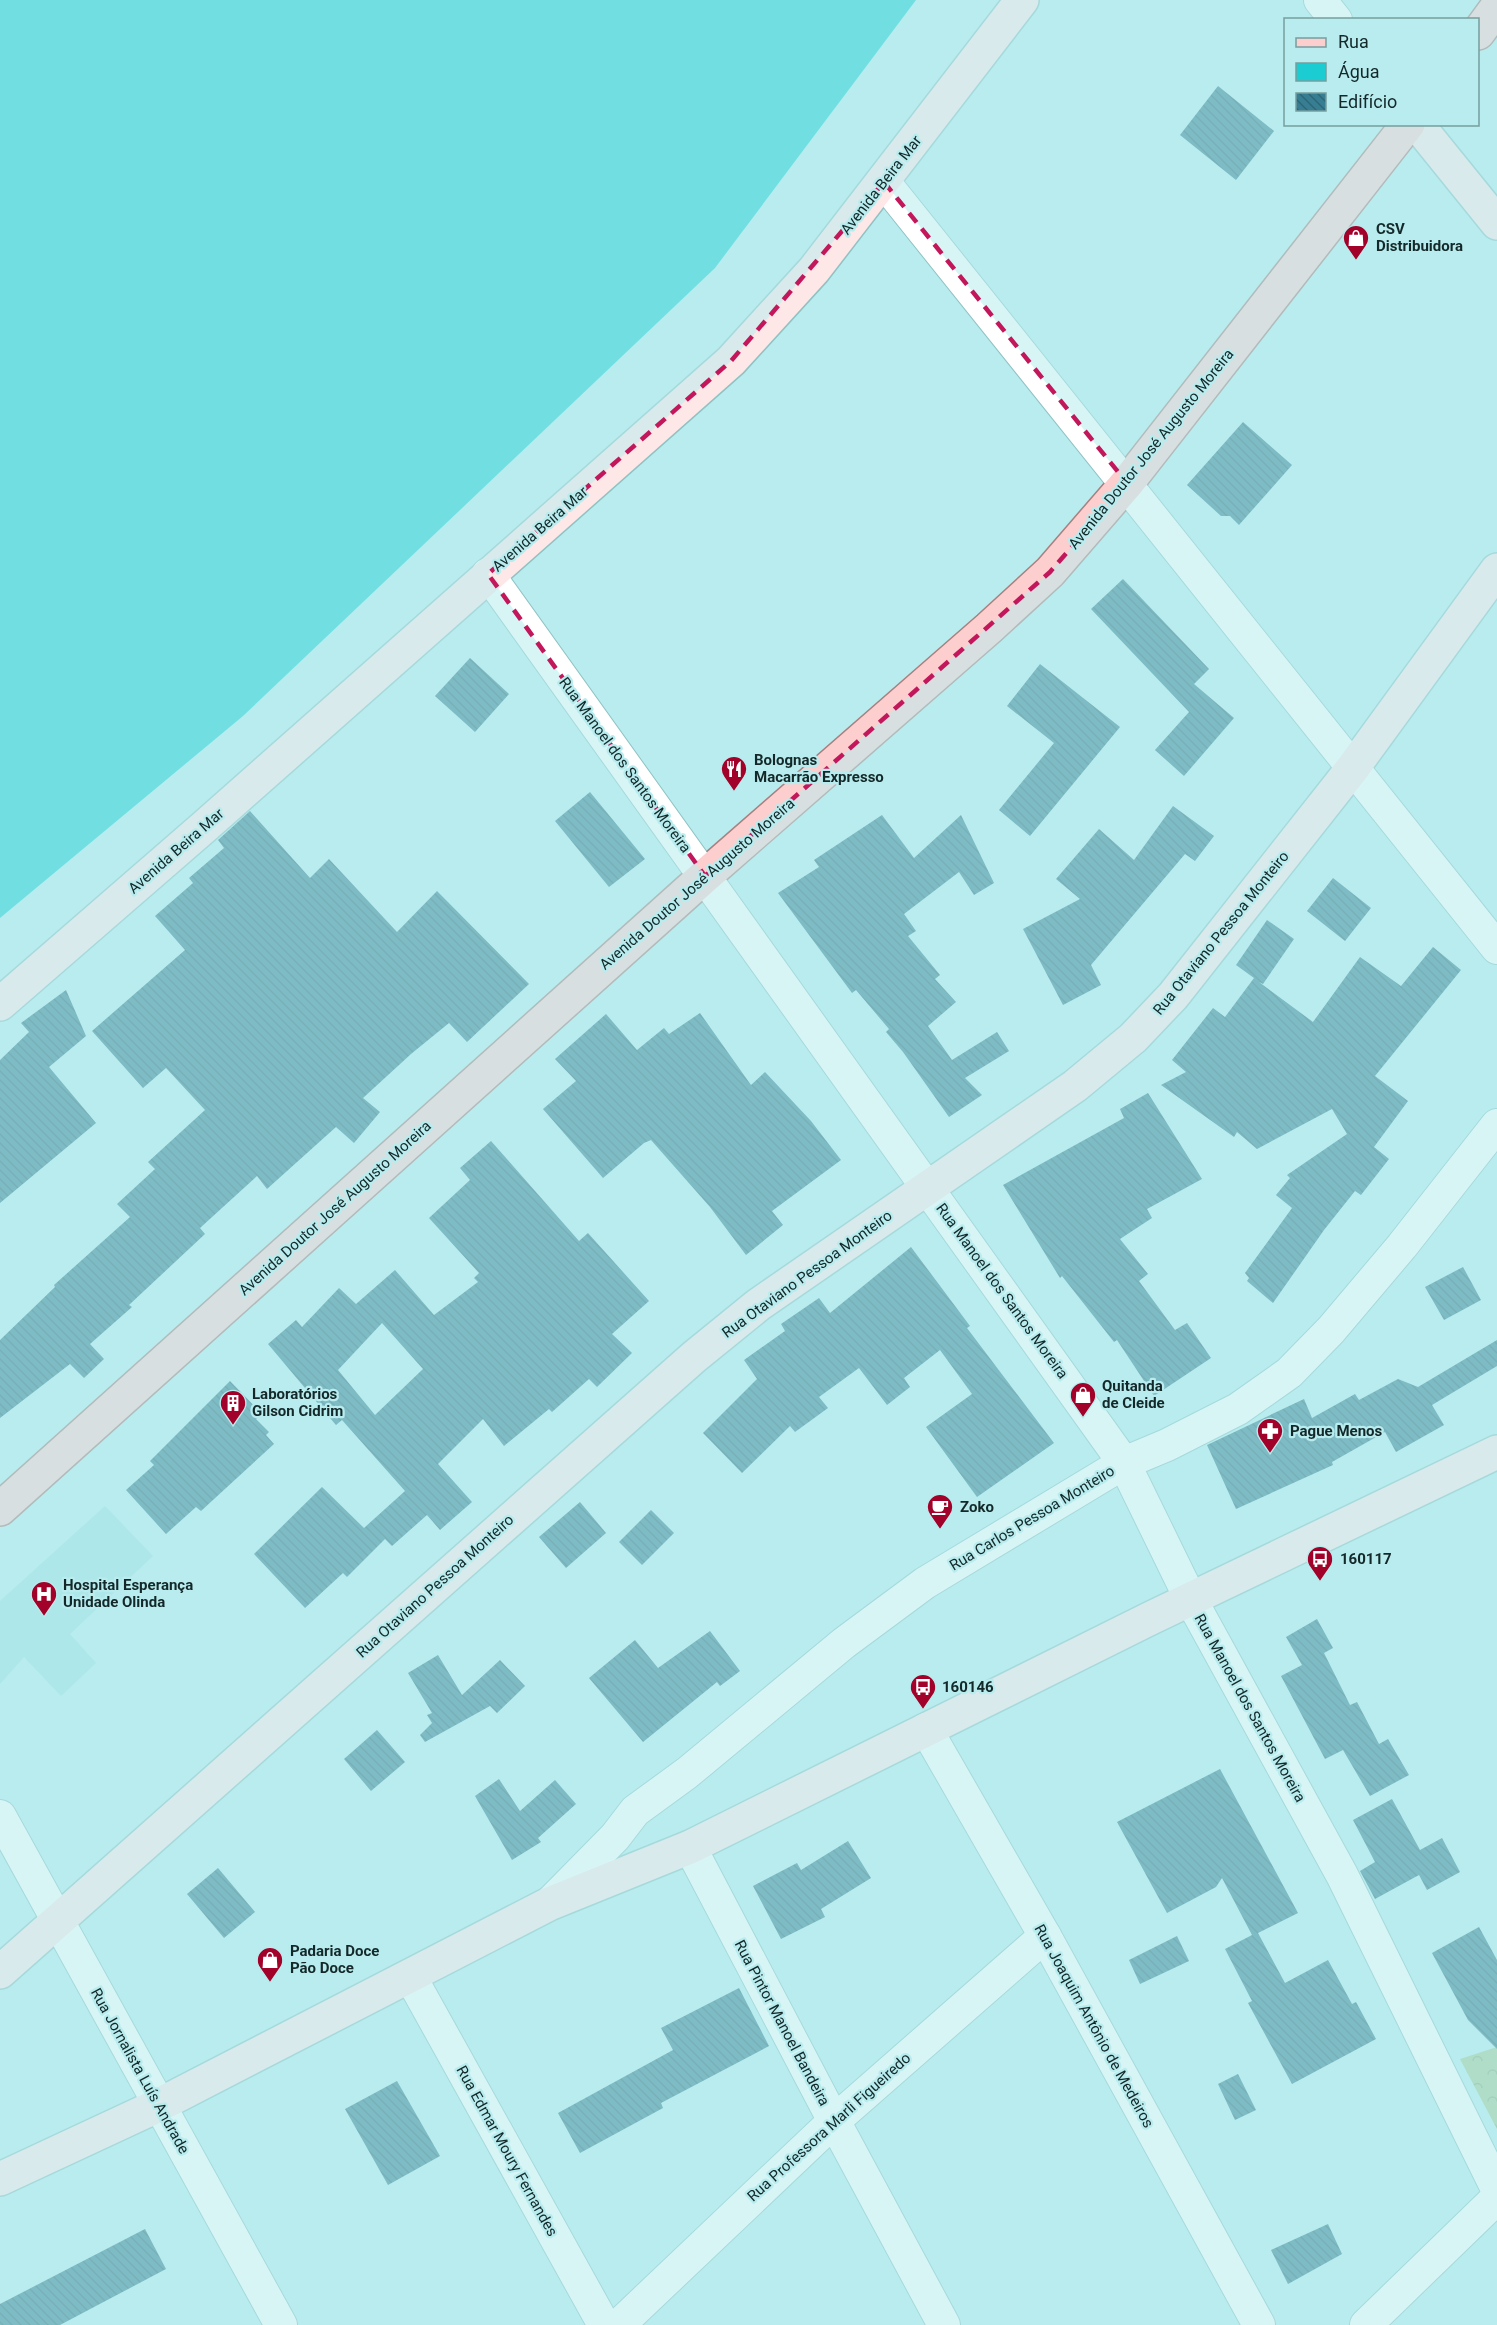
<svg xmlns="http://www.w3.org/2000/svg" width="1497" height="2325" font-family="Roboto,sans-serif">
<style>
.built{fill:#a2dfe2}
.forest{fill:url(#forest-crowns)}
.water{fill:#1bcdd3}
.building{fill:url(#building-back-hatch);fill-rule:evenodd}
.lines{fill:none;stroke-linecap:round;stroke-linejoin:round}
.street-casing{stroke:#90c2c4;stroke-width:34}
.secondary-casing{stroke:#90c2c4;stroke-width:36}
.primary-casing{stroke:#aa7f7f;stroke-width:36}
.street{stroke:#fff;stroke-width:32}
.secondary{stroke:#fee7e7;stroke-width:33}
.primary{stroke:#fdcece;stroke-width:33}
.marked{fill:none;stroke:#c2185b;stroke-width:4.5;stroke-dasharray:12 8;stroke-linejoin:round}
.labels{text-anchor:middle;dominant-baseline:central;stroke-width:4.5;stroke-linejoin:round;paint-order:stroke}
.street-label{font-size:15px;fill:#142829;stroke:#b8ecee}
.poi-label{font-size:15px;font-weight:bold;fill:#142829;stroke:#b8ecee;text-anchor:start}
</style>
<defs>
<pattern id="forest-crowns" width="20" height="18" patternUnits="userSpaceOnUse" patternTransform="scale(1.5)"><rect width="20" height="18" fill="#a4ca9a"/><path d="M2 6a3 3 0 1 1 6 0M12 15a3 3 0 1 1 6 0" fill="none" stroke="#8cae85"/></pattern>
<pattern id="building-back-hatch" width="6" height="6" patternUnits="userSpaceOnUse" patternTransform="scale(1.5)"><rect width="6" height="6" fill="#377e92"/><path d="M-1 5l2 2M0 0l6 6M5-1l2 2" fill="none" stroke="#2d6777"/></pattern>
</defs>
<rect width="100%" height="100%" fill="#b8ecee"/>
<polygon class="built" points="105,1506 153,1556 70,1634 96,1663 61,1696 24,1657 0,1684 0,1601"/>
<polygon class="forest" points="1497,2047 1497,2129 1460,2059"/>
<polygon class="water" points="0,0 916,0 715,268 243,716 0,918"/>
<g class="building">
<polygon points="1218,86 1274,131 1236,180 1180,135"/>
<polygon points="1243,422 1292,465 1239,525 1230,516 1221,516 1187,485"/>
<polygon points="1123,579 1209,669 1194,684 1234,718 1184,776 1155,750 1189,712 1091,609"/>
<polygon points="470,658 509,694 475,732 435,696"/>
<polygon points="1040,664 1120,727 1030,836 999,810 1054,743 1007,706"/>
<polygon points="590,792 645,859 609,887 555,821"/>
<polygon points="1173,806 1214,836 1195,861 1185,854 1091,965 1101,985 1063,1005 1023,929 1080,899 1056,879 1099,829 1134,860"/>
<polygon points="250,811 310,878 329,859 397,932 437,891 529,984 467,1042 449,1023 411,1054 363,1098 380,1112 354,1143 336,1127 267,1189 257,1176 200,1228 205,1234 129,1305 132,1307 90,1344 104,1359 84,1378 70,1364 0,1418 0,1340 55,1287 54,1285 130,1217 117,1204 155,1169 148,1162 205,1110 166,1068 143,1088 92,1031 185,950 155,916 193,883 189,878 224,848 218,840"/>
<polygon points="882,815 914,858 961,815 994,883 974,895 959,872 904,914 916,931 908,936 940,975 935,979 956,1002 928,1026 952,1060 997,1032 1009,1051 965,1078 982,1095 949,1117 903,1052 886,1032 889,1029 856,990 852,993 778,893 819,867 814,860"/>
<polygon points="1333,878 1371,908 1345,941 1307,911"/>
<polygon points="1267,920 1294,939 1263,984 1259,982 1313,1022 1360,957 1401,986 1433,947 1461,970 1375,1076 1408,1101 1374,1147 1389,1159 1361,1195 1355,1191 1324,1230 1273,1303 1247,1281 1249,1278 1245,1273 1292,1208 1276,1195 1290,1178 1287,1175 1347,1134 1332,1109 1257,1149 1237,1132 1234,1137 1161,1085 1186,1072 1172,1060 1213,1008 1225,1017 1254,978 1236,965"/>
<polygon points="66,990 86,1036 49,1067 96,1123 0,1203 0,1060 29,1032 21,1023"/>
<polygon points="700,1013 751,1085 765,1072 811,1121 841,1160 772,1211 783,1225 746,1255 710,1207 651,1140 644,1143 603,1178 543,1109 576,1081 555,1059 606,1014 637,1050 664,1028 669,1034"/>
<polygon points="1148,1093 1202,1179 1147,1209 1152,1218 1120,1239 1148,1274 1139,1281 1175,1330 1187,1323 1211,1358 1154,1396 1117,1340 1114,1342 1062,1276 1060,1278 1003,1185 1124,1118 1120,1109"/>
<path d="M491,1141L579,1241L588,1233L649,1301L612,1334L632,1353L597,1387L589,1379L552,1412L549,1409L504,1446L483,1419L438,1464L472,1502L440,1530L427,1515L392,1546L385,1539L347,1577L343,1573L305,1608L254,1554L322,1487L364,1528L405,1491L342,1420L336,1425L268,1344L296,1320L302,1327L339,1288L356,1304L395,1270L434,1315L478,1282L474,1278L479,1273L429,1218L470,1180L460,1168ZM382,1323L423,1369L375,1415L338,1370Z"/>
<polygon points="911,1247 970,1326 967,1328 1054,1443 977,1497 926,1427 972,1394 940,1350 904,1378 910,1387 887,1405 859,1368 819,1397 828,1408 795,1432 790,1426 742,1473 703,1433 757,1379 744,1360 785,1331 781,1324 819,1298 830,1313"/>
<polygon points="1463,1267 1481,1300 1444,1320 1425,1287"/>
<polygon points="1497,1340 1497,1366 1432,1405 1444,1425 1396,1452 1385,1432 1332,1462 1333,1465 1236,1509 1207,1445 1304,1399 1312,1418 1355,1394 1359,1400 1398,1379 1418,1387"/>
<polygon points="230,1381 262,1414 256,1419 269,1432 266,1435 274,1444 201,1511 196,1507 166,1534 126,1490 154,1465 150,1461"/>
<polygon points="580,1502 606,1533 566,1568 539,1537"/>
<polygon points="651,1510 674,1533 642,1565 619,1542"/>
<polygon points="1317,1619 1333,1648 1324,1653 1350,1705 1357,1702 1379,1744 1388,1739 1409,1775 1370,1796 1343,1750 1325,1759 1281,1676 1302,1665 1286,1637"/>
<polygon points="710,1631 740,1671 720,1686 717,1682 643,1742 589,1678 635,1640 658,1668"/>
<polygon points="438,1655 462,1695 500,1660 525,1686 497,1713 490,1706 425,1742 420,1735 432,1723 427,1715 432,1713 408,1673"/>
<polygon points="377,1730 405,1762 371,1791 344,1759"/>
<polygon points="1220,1769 1298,1913 1258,1933 1285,1983 1328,1960 1352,2004 1356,2002 1376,2039 1292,2084 1248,2003 1252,2001 1225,1949 1252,1935 1222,1878 1216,1887 1167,1913 1117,1822"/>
<polygon points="499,1779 520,1811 555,1780 576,1804 538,1838 541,1842 512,1860 475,1796"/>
<polygon points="1392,1799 1420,1850 1442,1838 1460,1872 1427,1890 1419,1875 1375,1899 1360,1871 1375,1862 1353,1820"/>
<polygon points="848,1841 871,1878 821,1909 825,1917 781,1939 753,1886 797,1863 801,1870"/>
<polygon points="218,1868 255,1912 224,1938 187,1894"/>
<polygon points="1479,1927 1497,1960 1497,2049 1468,2020 1432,1953"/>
<polygon points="1177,1936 1189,1961 1140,1984 1129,1960"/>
<polygon points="739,1988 769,2046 661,2103 663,2108 580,2153 558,2113 673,2050 661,2028"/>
<polygon points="1238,2074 1256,2110 1235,2120 1218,2084"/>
<polygon points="397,2081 440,2156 388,2185 345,2109"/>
<polygon points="1328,2224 1342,2254 1288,2284 1271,2250"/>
<polygon points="145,2229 166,2269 60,2325 0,2325 0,2304"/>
</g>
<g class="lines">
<g class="street-casing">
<g id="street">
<polyline points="1320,0 1336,20"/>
<polyline points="884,182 1497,948"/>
<polyline points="488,574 1124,1463 1190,1598 1342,1875 1497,2189"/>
<polyline points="926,1729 1045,1936 1259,2325"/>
<polyline points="0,1816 281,2325"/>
<polyline points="690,1847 834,2121 944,2325"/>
<polyline points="549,1904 615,1837 635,1811 687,1773 844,1643 925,1583 1124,1463 1167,1445 1238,1409 1289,1373 1331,1330 1402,1246 1497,1125"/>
<polyline points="410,1976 604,2325"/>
<polyline points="619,2325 834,2121 1045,1936"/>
<polyline points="1366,2325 1497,2198"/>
</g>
</g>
<g class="secondary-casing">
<g id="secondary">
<polyline points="1417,124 1497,223"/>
<polyline points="0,1004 204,827 731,361 814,270 1022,0"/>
<polyline points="0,1972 694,1357 758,1305 1075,1086 1133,1038 1173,996 1352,769 1497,570"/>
<polyline points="0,2179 159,2105 549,1904 690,1847 1151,1618 1497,1452"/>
</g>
</g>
<g class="primary-casing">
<g id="primary">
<polyline points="1478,33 1497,7"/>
<polyline points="0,1509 705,876 989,628 1050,572 1127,483 1408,124"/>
</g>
</g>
<use href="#street" class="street"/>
<use href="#secondary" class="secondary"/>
<use href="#primary" class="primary"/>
</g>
<path d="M0 0H1497V2325H0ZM884,182L1127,483L1050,572L705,876L488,574L731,361Z" fill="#b8ecee" fill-opacity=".55" fill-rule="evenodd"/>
<path class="marked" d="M884,182L1127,483L1050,572L705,876L488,574L731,361Z"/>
<defs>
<g id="shop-pin" transform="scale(1.35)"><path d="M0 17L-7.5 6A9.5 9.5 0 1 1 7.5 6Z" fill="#a20129" stroke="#b8ecee"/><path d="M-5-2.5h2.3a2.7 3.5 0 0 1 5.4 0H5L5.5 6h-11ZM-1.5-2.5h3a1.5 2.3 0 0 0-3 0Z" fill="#fff"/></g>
<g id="restaurant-pin" transform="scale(1.35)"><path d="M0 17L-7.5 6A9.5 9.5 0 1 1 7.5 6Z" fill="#a20129" stroke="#b8ecee"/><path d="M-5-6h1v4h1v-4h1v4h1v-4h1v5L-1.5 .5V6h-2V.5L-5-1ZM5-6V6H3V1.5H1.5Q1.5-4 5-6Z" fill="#fff"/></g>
<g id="building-pin" transform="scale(1.35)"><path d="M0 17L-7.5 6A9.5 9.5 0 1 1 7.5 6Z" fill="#a20129" stroke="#b8ecee"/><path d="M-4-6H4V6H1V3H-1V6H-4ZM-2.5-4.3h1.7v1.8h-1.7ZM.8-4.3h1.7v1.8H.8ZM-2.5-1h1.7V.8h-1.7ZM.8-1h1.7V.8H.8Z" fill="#fff"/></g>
<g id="pharmacy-pin" transform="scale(1.35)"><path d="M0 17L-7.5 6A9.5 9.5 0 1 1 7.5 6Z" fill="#a20129" stroke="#b8ecee"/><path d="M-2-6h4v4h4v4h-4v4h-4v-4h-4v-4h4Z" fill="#fff"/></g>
<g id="cafe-pin" transform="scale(1.35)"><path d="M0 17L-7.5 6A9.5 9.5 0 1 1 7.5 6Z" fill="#a20129" stroke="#b8ecee"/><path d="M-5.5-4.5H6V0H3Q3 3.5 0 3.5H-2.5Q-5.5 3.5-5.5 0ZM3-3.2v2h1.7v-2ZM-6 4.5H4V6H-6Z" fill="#fff"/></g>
<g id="bus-pin" transform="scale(1.35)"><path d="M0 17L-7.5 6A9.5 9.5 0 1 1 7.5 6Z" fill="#a20129" stroke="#b8ecee"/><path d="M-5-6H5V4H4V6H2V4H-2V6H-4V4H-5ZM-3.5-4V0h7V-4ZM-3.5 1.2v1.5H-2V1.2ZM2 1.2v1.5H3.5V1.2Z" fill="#fff"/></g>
<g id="hospital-pin" transform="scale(1.35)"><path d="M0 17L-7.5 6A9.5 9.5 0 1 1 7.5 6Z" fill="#a20129" stroke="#b8ecee"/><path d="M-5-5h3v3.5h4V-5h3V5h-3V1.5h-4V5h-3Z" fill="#fff"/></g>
</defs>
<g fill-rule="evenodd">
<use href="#shop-pin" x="1356" y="238"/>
<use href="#restaurant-pin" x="734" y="769"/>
<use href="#shop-pin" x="1083" y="1395"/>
<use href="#building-pin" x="233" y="1403"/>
<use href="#pharmacy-pin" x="1270" y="1431"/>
<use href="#cafe-pin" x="940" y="1507"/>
<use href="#bus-pin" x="1320" y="1559"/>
<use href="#hospital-pin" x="44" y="1594"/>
<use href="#bus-pin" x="923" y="1687"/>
<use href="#shop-pin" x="270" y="1960"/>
</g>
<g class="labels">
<g class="street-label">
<text transform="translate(881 185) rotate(-52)">Avenida Beira Mar</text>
<text transform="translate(1151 449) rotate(-51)">Avenida Doutor José Augusto Moreira</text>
<text transform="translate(540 529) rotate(-41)">Avenida Beira Mar</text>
<text transform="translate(625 765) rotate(54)">Rua Manoel dos Santos Moreira</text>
<text transform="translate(176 851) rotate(-41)">Avenida Beira Mar</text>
<text transform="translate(697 884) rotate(-41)">Avenida Doutor José Augusto Moreira</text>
<text transform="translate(1221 933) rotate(-51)">Rua Otaviano Pessoa Monteiro</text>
<text transform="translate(335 1208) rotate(-42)">Avenida Doutor José Augusto Moreira</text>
<text transform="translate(807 1274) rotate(-36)">Rua Otaviano Pessoa Monteiro</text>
<text transform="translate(1002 1291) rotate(54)">Rua Manoel dos Santos Moreira</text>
<text transform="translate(1032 1518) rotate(-31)">Rua Carlos Pessoa Monteiro</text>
<text transform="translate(435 1586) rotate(-42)">Rua Otaviano Pessoa Monteiro</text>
<text transform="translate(1250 1708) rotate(61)">Rua Manoel dos Santos Moreira</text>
<text transform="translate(782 2023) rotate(62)">Rua Pintor Manoel Bandeira</text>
<text transform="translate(1094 2026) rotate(61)">Rua Joaquim Antônio de Medeiros</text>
<text transform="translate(140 2071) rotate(61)">Rua Jornalista Luís Andrade</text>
<text transform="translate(829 2127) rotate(-42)">Rua Professora Marli Figueiredo</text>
<text transform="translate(507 2151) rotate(61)">Rua Edmar Moury Fernandes</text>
</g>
<g class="poi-label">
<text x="1376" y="229">CSV<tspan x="1376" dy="17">Distribuidora</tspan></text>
<text x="754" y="760">Bolognas<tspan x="754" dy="17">Macarrão Expresso</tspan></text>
<text x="1102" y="1386">Quitanda<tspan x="1102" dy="17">de Cleide</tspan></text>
<text x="252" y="1394">Laboratórios<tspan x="252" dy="17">Gilson Cidrim</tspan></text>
<text x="1290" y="1431">Pague Menos</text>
<text x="960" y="1507">Zoko</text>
<text x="1340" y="1559">160117</text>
<text x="63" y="1585">Hospital Esperança<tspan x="63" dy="17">Unidade Olinda</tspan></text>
<text x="942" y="1687">160146</text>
<text x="290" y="1951">Padaria Doce<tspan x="290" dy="17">Pão Doce</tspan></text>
</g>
</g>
<rect x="1284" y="18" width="195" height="108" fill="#b8ecee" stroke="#769e9f" stroke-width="1.5"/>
<rect x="1296" y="38" width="30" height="9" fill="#fdcece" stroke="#769e9f" stroke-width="1.5"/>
<text x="1338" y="48" font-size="18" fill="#142829">Rua</text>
<rect x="1296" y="63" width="30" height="18" fill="#1bcdd3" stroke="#769e9f" stroke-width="1.5"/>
<text x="1338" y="78" font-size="18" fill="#142829">Água</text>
<rect x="1296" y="93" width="30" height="18" fill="url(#building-back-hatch)" stroke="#769e9f" stroke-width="1.5"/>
<text x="1338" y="108" font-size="18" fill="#142829">Edifício</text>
</svg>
